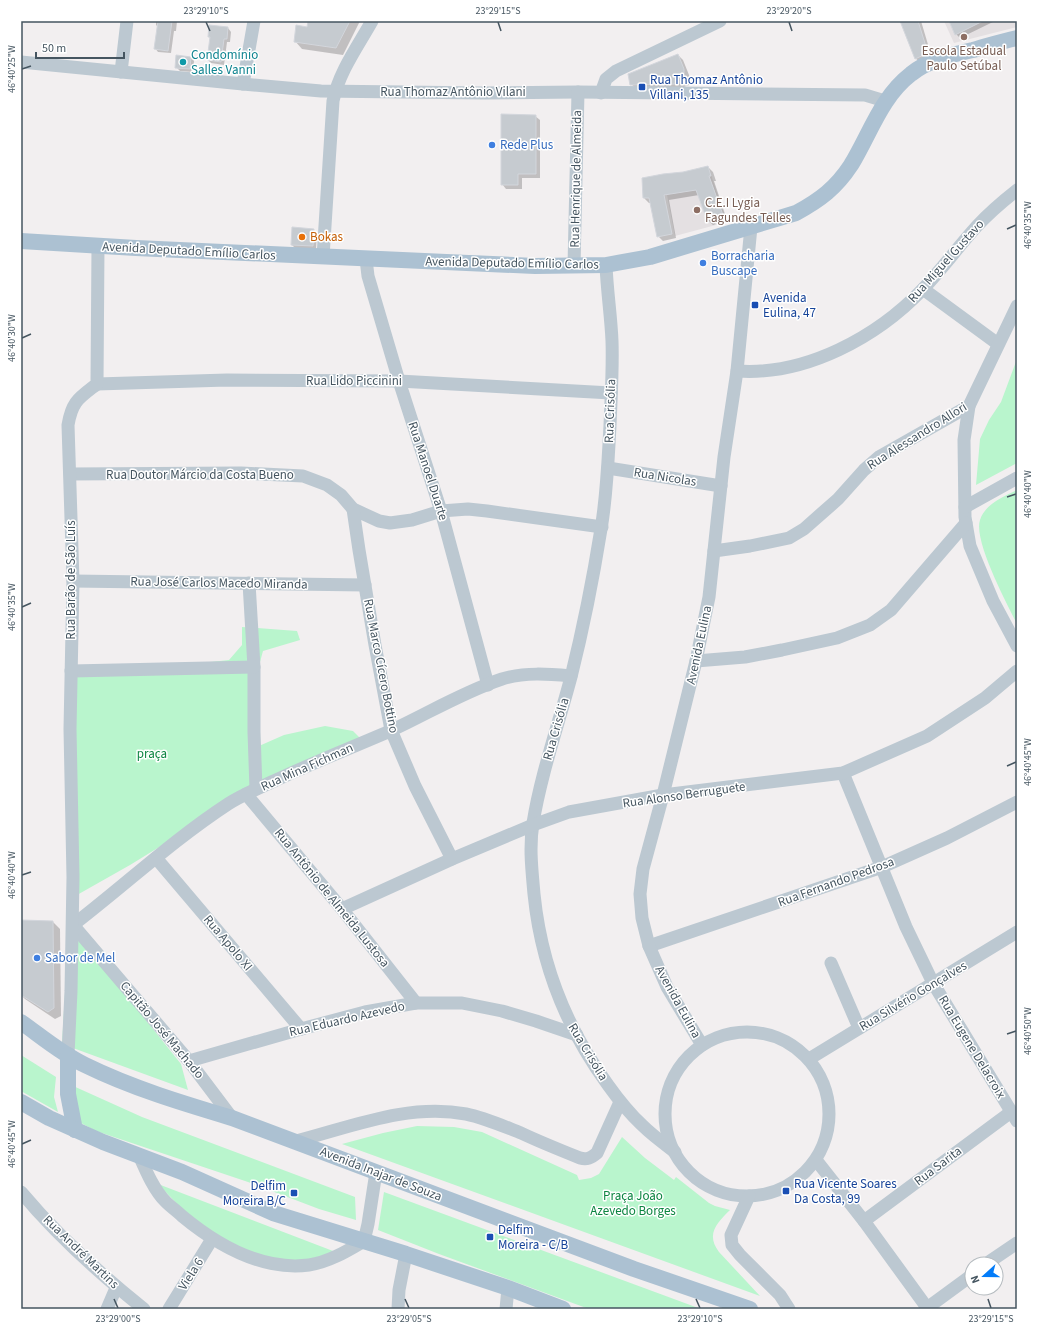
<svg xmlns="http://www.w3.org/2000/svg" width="1038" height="1330" font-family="'Source Sans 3',sans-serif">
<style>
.education{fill:#e4e0e2}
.green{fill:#b9f5cd}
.shadow{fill:#0003}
.building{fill:#c6cbd0;stroke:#d3d6dc}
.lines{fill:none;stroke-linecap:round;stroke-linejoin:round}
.minor{stroke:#bcc8d1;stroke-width:13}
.major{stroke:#acc1d2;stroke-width:16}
.ticks{fill:none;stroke:#455560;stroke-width:1.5}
.education-dot{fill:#8d6e63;stroke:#fff;stroke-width:1.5}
.culture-dot{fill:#0f9aa8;stroke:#fff;stroke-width:1.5}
.transit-dot{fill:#1a4fb4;stroke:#fff;stroke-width:1.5}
.shop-dot{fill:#3f7fe0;stroke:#fff;stroke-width:1.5}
.food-dot{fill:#e8710a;stroke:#fff;stroke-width:1.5}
.labels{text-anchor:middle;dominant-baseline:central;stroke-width:3;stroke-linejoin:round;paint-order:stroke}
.education-label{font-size:13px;fill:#785e54;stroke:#fff}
.culture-label{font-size:13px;fill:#0d838f;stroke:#fff;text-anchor:start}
.transit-label{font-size:13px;fill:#164399;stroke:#fff;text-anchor:start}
.street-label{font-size:13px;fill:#455560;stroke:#fff}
.shop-label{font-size:13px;fill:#366cbe;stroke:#fff;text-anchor:start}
.food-label{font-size:13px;fill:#c56008;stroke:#fff;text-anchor:start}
.park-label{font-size:13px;fill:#0c8541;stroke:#fff}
.neatline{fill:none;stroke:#455560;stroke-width:1.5}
.ticks-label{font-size:10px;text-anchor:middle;fill:#455560}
</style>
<rect width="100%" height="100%" fill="#f2eff0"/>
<g class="education">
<polygon points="944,21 1017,21 1017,27 954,43"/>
<polygon points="708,166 727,222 675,236 667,195 643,198 642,178 663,174 683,172"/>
</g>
<g class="green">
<polygon points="1017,359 1017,463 976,485 980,439 989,420 1001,402"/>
<path d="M1017,490V624C1007,604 973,540 980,520C985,504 1003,497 1017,490Z"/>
<polygon points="242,627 297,631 300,640 263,651 257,673 259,746 284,735 325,726 353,731 361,739 259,786 130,865 77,895 67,678 229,660 242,645"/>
<polygon points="69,924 181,1064 188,1090 62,1044"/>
<polygon points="21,1055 56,1077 54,1097 58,1112 21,1091"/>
<polygon points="71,1085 142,1117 355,1197 356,1220 319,1209 248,1182 96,1131 79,1122"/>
<path d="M417,1126L454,1127L482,1132L577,1175L579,1180L591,1178L599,1174L622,1137L645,1158L674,1180L676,1177L709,1203L715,1206L730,1210C718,1222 705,1234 719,1252L760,1296L342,1144L383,1133Z"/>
<polygon points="158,1184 333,1251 314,1263 266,1261 206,1234"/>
<polygon points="384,1192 701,1309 589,1309 439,1254 378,1230"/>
</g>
<g class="shadow">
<polygon points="156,21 177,21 176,31 174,31 171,53 158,52 155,48 158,27 156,25"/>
<polygon points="309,21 360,21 343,55 302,49 295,41 308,28"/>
<polygon points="902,21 921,21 932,58 921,63 915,58"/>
<polygon points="950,21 995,21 960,38 956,34"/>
<polygon points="228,28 231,32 230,42 227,42 224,65 211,63 208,60 211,39 209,37"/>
<polygon points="678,55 683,60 689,75 689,85 684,87 637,89 631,84"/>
<polygon points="191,57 194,61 193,72 180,71 176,67"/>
<polygon points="535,116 540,120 540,178 522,178 522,189 506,189 502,184"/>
<polygon points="708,167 713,172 716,181 714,181 727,220 713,225 708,220 699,195 669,200 676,238 663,241 658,236 651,203 649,203 644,198 644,179 684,173"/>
<polygon points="313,230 317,233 316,249 295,248 292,245"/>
<polygon points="21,921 53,922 60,929 61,1016 55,1019 25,999 21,995"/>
</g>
<g class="building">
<polygon points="158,21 172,21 168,51 154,49"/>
<polygon points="308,21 350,21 336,48 294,42 296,25 307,27"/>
<polygon points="900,21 918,21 928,53 915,59"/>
<polygon points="949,21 983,21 955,35"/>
<polygon points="209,25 228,27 227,39 224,39 221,62 207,60 210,37 208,37"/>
<polygon points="678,54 684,69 684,80 679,82 679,84 630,85 628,74"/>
<polygon points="176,55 191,57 190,69 175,68"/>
<polygon points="501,114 536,115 536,174 518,174 518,185 501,185"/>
<polygon points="708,166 711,176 709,176 723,215 707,220 696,190 664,195 672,234 657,237 649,198 643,198 642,178 663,174 683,172"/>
<polygon points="292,227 314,229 313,246 291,245"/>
<polygon points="21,920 53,921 54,1008 48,1012 21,995"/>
</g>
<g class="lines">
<g class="minor">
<polyline points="21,62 243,84 321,91 484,93 578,92 865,95 885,101"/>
<polyline points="121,72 127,21"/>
<polyline points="243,84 254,21"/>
<polyline points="601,93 606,79 616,71 720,21"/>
<path d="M323,257L333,101C339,72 358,46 372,21"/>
<polyline points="366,259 368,276 399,381 441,511 488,685"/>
<path d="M606,265C607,291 611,316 612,341C613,369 611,398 610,426C608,460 607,495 601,529C593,579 583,629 571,677C558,726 541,774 533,823C529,847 532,871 534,894C541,964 567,1029 608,1085C618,1099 629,1113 642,1125C652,1135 663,1143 675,1152"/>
<polyline points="574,266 578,92"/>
<polyline points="923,289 998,344"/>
<path d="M737,371C806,376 877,337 923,289C942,269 958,247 977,226C989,213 1003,201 1017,190"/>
<polyline points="97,384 227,380 399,381 611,393"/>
<polyline points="969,406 964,440 965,517 970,546 993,601 1017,646"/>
<polyline points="608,468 721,486"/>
<polyline points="70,474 241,473 303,476 327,485 341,495 353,509 379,521 390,523 412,520 441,511 468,509 487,511 602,527"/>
<polyline points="965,507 1017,478"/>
<polyline points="353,509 359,550 375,645 391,730 415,786 452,859"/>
<polyline points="714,551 750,546 789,538 804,529 838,499 864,470 879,457 969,406 1017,306"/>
<polyline points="73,581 365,585"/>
<polyline points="249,583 254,667 254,732 256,789"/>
<polyline points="696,661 745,657 782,650 837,638 870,625 891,610 966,523"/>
<polyline points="71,671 254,667"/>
<polyline points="843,773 906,927 933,983 1017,1121"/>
<polyline points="246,794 342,909 416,1003"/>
<polyline points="156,858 301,1029"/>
<polyline points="342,909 452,859 533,825 569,812 663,795 843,773 927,736 985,698 1017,671"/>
<path d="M73,925C125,885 173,840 228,804C242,795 259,788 274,781C312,763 351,748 390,731C427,714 463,692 502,679C525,672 548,674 571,676"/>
<polyline points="73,925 189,1061 232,1118"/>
<polyline points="649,946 882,867 947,838 1017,802"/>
<polyline points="831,963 859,1028"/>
<circle cx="747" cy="1114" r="82"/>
<polyline points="702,1045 667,987 649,946 642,918 640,894 643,869 663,795 696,661 709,597 724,457 737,371 751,227"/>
<path d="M68,1055L71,991L73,877L70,729L73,581L68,425C72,401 79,398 97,384L98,246"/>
<polyline points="809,1059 1017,932"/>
<polyline points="189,1061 301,1029 365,1012 416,1003 462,1003 502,1011 536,1021 577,1035"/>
<path d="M296,1141C351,1127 408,1103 466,1114C485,1118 503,1126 521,1133C540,1142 560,1150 580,1158C587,1160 591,1158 597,1153L620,1102"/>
<path d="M139,1155C146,1171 154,1190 166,1202C171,1207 177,1211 182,1216C217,1245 262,1271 309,1265C329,1262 347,1251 364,1241L368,1224L376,1172"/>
<polyline points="816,1160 864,1221 928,1309"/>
<path d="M21,1192C57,1235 100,1274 144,1309"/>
<polyline points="749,1196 731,1235 732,1245 740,1255 780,1295 789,1309"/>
<polyline points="864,1221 1011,1112"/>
<polyline points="986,1264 1017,1243"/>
<polyline points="927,1308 972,1275"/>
<polyline points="107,1309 116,1288"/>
<polyline points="169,1309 212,1239"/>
<polyline points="398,1309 399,1290 406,1254"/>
<polyline points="506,1309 508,1288"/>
</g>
<g class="major">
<path d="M21,241L136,248L535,266L606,265L650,257L796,213C820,200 836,188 851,165C870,134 881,97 911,74C928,60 951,55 973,50C987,46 1002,41 1017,38"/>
<path d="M21,1022C42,1037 62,1054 85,1065C132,1088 182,1103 232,1118L634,1269L750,1309"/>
<polyline points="68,1055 68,1094 75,1130"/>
<polyline points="21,1102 49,1118 103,1142 182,1172 273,1213 406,1254 508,1288 563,1309"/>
</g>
</g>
<path class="ticks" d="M206,22L210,31M498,22L501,31M789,22L792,31M22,69L31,66M1007,229L1016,225M22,338L31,334M1007,497L1016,494M22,607L31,603M1007,766L1016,762M22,875L31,872M1007,1034L1016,1031M22,1144L31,1140M114,1299L118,1308M405,1299L409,1308M696,1299L700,1308M988,1299L991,1308"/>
<g class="education-dot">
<circle cx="964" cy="37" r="4"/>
<circle cx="697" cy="210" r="4"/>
</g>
<circle class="culture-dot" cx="183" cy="62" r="4"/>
<g class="transit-dot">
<rect x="638" y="83" width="8" height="8" rx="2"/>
<rect x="751" y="301" width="8" height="8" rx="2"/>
<rect x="782" y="1187" width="8" height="8" rx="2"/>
<rect x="290" y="1189" width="8" height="8" rx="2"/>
<rect x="486" y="1233" width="8" height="8" rx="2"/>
</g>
<g class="shop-dot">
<circle cx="492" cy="145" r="4"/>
<circle cx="703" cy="263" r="4"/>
<circle cx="37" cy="958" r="4"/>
</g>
<circle class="food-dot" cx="302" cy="237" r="4"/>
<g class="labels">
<g class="education-label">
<text x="964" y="51">Escola Estadual<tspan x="964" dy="15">Paulo Setúbal</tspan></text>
<text x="705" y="203" text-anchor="start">C.E.I Lygia<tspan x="705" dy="15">Fagundes Telles</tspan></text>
</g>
<g class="culture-label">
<text x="191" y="55">Condomínio<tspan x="191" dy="15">Salles Vanni</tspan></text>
</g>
<g class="transit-label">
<text x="650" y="80">Rua Thomaz Antônio<tspan x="650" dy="15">Villani, 135</tspan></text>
<text x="763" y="298">Avenida<tspan x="763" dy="15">Eulina, 47</tspan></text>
<text x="794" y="1184">Rua Vicente Soares<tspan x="794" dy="15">Da Costa, 99</tspan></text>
<text x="286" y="1186" text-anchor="end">Delfim<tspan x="286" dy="15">Moreira B/C</tspan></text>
<text x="498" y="1230">Delfim<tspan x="498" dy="15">Moreira - C/B</tspan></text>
</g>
<g class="street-label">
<text x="453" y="92">Rua Thomaz Antônio Vilani</text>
<text transform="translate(576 179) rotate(-89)">Rua Henrique de Almeida</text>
<text transform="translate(189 251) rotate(3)">Avenida Deputado Emílio Carlos</text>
<text transform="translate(946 261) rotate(-48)">Rua Miguel Gustavo</text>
<text transform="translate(512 263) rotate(1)">Avenida Deputado Emílio Carlos</text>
<text x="354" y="381">Rua Lido Piccinini</text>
<text transform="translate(610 411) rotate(-88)">Rua Crisólia</text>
<text transform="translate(917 436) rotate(-32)">Rua Alessandro Allori</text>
<text transform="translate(428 471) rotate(72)">Rua Manoel Duarte</text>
<text x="200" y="475">Rua Doutor Márcio da Costa Bueno</text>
<text transform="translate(665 477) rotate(9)">Rua Nicolas</text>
<text transform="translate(71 580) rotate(-90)">Rua Barão de São Luís</text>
<text transform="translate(219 583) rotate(1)">Rua José Carlos Macedo Miranda</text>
<text transform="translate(699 645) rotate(-78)">Avenida Eulina</text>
<text transform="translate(381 666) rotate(79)">Rua Marco Cícero Bottino</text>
<text transform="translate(556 729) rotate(-74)">Rua Crisólia</text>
<text transform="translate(307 767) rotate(-24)">Rua Mina Fichman</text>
<text transform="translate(684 795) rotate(-8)">Rua Alonso Berruguete</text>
<text transform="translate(836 882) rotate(-20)">Rua Fernando Pedrosa</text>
<text transform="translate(332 898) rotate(51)">Rua Antônio de Almeida Lustosa</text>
<text transform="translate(228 943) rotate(50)">Rua Apolo XI</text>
<text transform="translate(913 996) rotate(-31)">Rua Silvério Gonçalves</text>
<text transform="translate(678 1002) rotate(61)">Avenida Eulina</text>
<text transform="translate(347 1019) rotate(-13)">Rua Eduardo Azevedo</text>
<text transform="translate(162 1030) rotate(50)">Capitão José Machado</text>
<text transform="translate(972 1047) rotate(59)">Rua Eugene Delacroix</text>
<text transform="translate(588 1052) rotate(59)">Rua Crisólia</text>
<text transform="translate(938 1166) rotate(-37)">Rua Sarita</text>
<text transform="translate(381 1174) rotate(21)">Avenida Inajar de Souza</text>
<text transform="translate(81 1252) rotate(44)">Rua André Martins</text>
<text transform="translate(191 1274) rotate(-58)">Viela 6</text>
</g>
<g class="shop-label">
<text x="500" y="145">Rede Plus</text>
<text x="711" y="256">Borracharia<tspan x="711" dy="15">Buscape</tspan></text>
<text x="45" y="958">Sabor de Mel</text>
</g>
<g class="food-label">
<text x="310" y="237">Bokas</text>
</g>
<g class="park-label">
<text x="152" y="754">praça</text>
<text x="633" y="1196">Praça João<tspan x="633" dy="15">Azevedo Borges</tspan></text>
</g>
</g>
<rect width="1038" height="1330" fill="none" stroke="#ffffff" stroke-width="44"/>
<g transform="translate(984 1276) rotate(249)"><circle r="19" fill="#ffffff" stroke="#b5bbbf"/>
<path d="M0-3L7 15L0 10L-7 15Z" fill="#037cf9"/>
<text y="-6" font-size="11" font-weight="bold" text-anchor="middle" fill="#455560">N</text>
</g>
<path d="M36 52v6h88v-6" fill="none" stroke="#455560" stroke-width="2"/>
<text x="42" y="52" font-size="12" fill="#455560" stroke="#ffffff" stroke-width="3" paint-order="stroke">50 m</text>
<rect x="22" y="22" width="994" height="1286" class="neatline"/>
<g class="ticks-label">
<text x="206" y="14">23°29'10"S</text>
<text x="498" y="14">23°29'15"S</text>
<text x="789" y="14">23°29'20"S</text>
<text transform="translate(11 69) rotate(-90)" y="4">46°40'25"W</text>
<text transform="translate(1027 225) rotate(-90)" y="4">46°40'35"W</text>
<text transform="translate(11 338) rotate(-90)" y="4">46°40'30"W</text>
<text transform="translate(1027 494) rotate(-90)" y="4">46°40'40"W</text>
<text transform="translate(11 607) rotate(-90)" y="4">46°40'35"W</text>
<text transform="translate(1027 762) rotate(-90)" y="4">46°40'45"W</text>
<text transform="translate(11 875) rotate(-90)" y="4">46°40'40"W</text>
<text transform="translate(1027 1031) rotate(-90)" y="4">46°40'50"W</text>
<text transform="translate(11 1144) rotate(-90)" y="4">46°40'45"W</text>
<text x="118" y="1322">23°29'00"S</text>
<text x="409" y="1322">23°29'05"S</text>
<text x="700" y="1322">23°29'10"S</text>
<text x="991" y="1322">23°29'15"S</text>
</g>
</svg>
